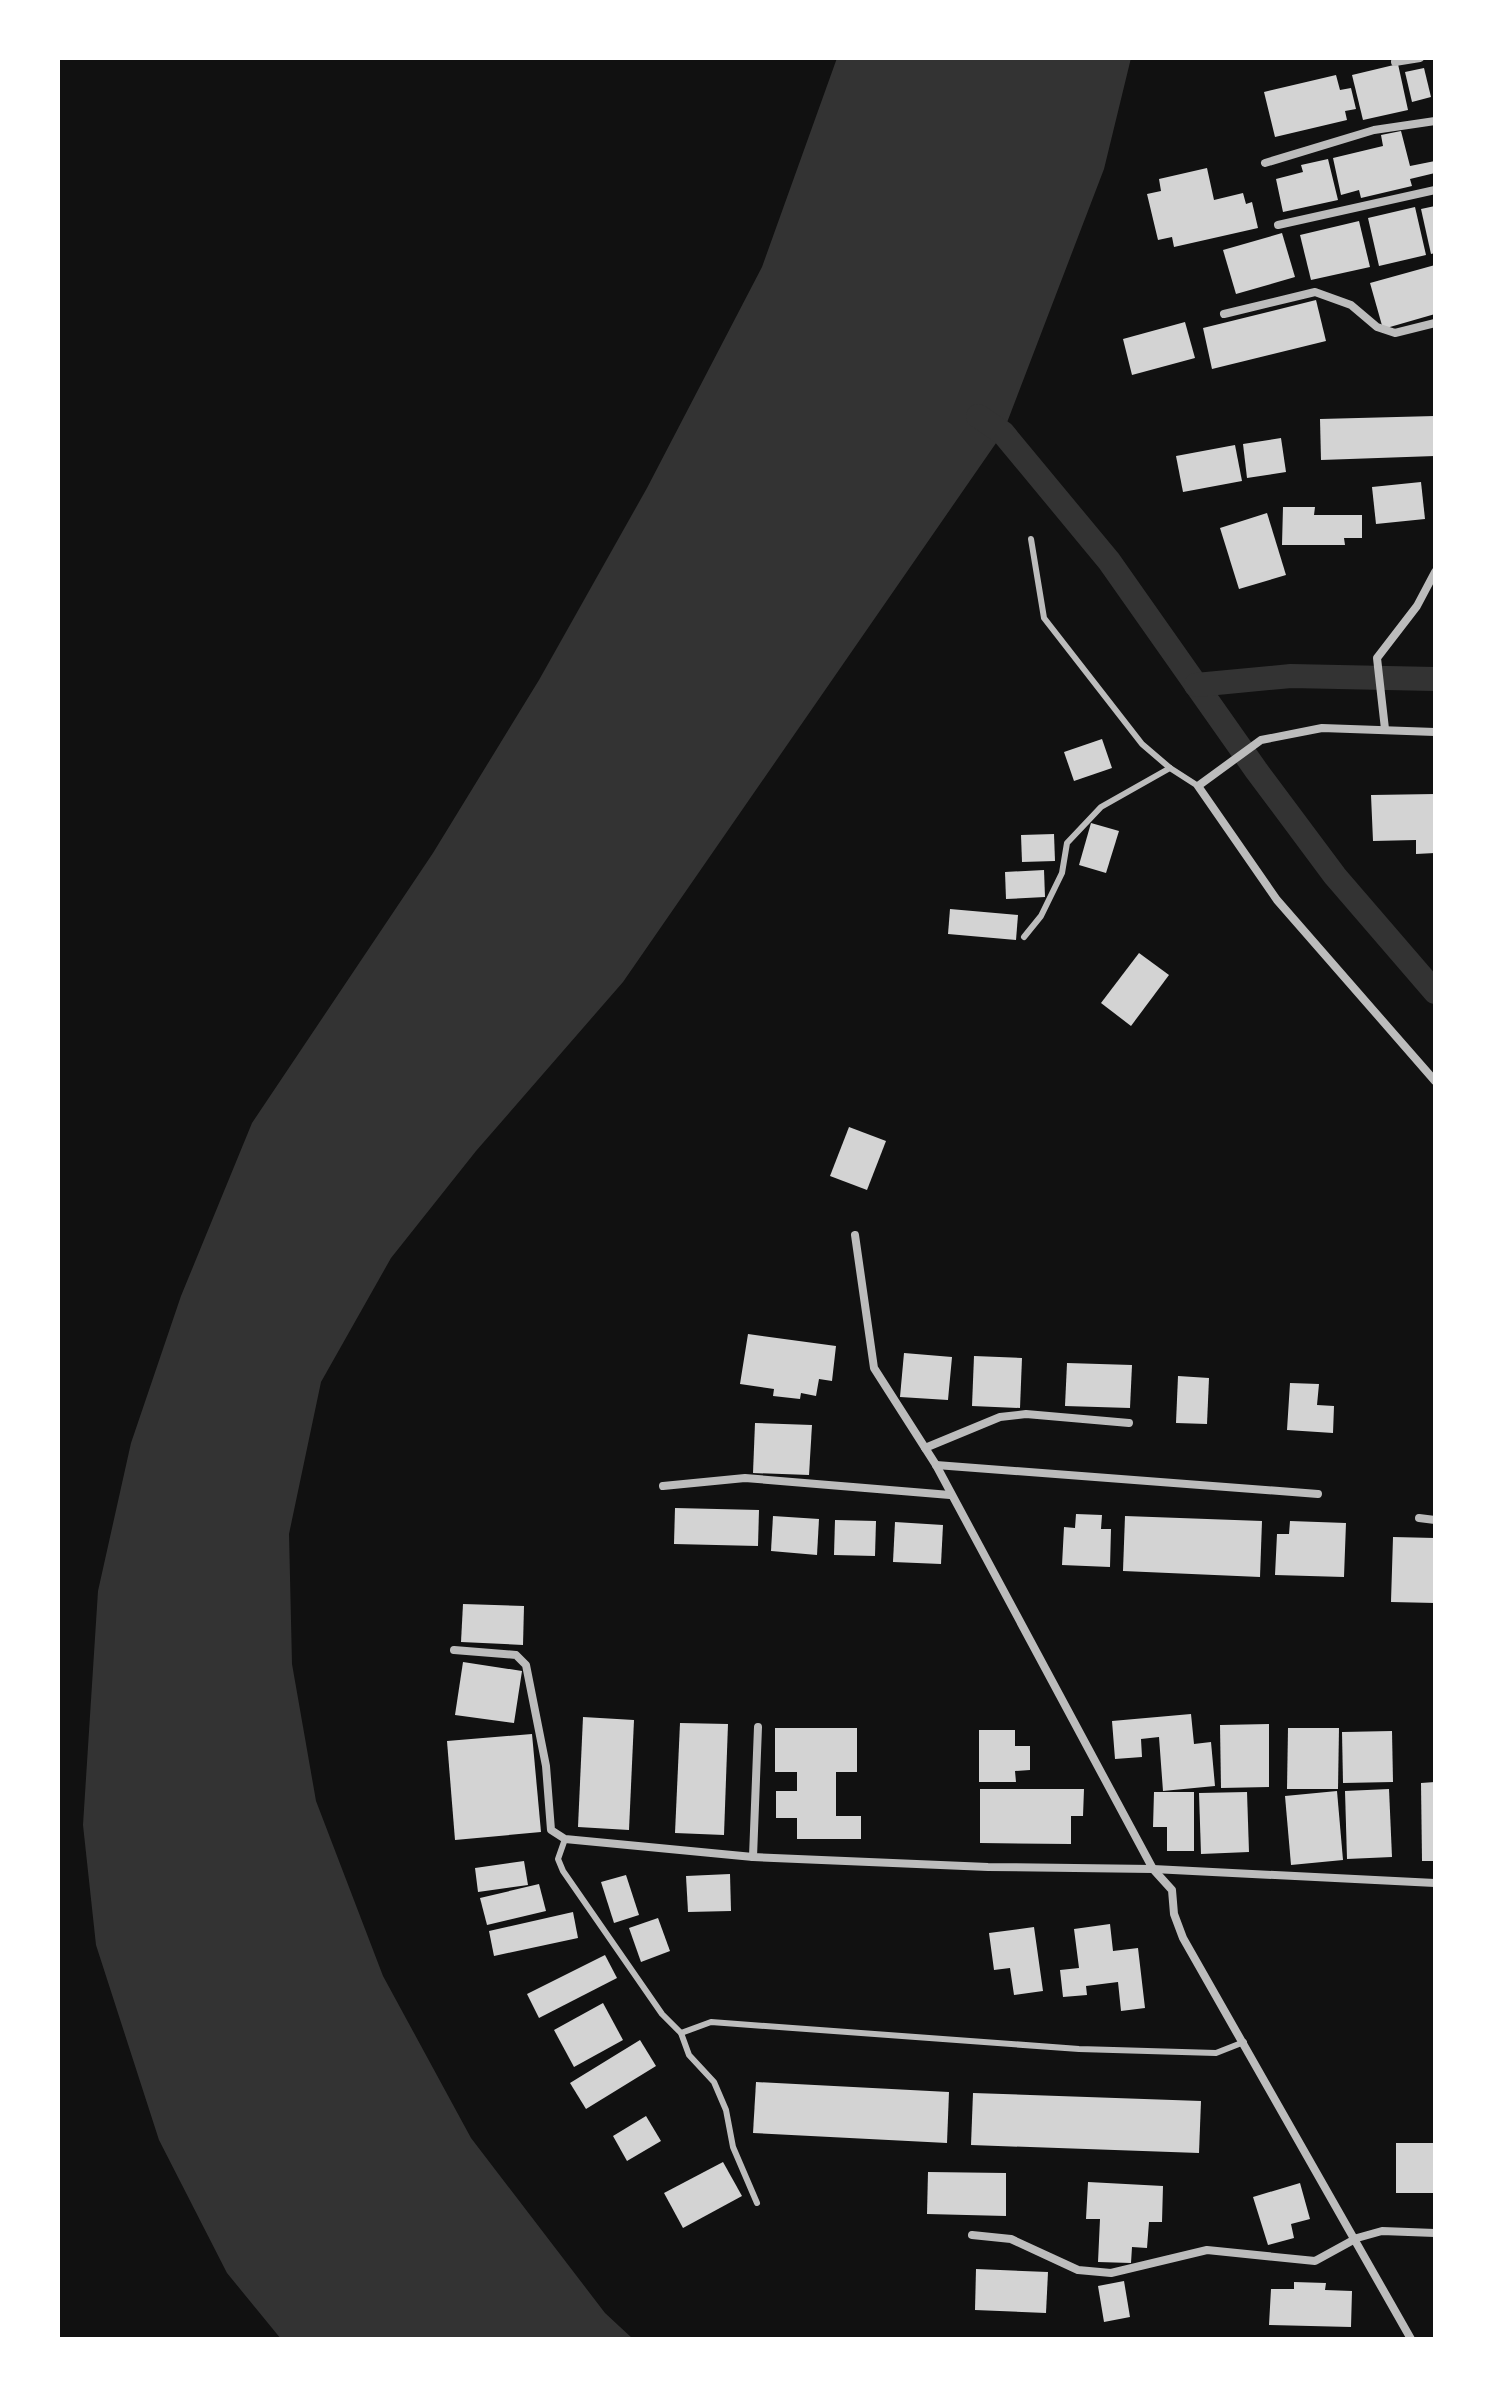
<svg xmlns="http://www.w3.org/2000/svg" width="1493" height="2397" font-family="Jost,sans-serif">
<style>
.water{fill:#333}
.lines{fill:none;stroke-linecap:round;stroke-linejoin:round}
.canal{stroke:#333;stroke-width:24}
.building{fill:#d3d3d3}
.service{stroke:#bcbcbc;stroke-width:6}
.minor{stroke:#bcbcbc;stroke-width:8}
</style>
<rect width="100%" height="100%" fill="#111"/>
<polygon class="water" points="837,58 1131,58 1104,169 1003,433 623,982 476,1151 391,1258 321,1382 289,1534 292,1664 316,1801 383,1976 471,2138 605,2313 633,2339 281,2339 227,2273 159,2140 96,1945 83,1825 98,1591 131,1443 181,1296 252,1123 433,853 539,680 647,488 762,267"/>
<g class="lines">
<g class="canal">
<polyline points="978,416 1003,433 1109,561 1256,770 1335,876 1435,992"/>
<polyline points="1196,685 1291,676 1435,679"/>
</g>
</g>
<g class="building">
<polygon points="1398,64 1408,110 1363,120 1352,75"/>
<polygon points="1424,68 1431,97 1412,102 1405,72"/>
<polygon points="1336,75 1340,90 1351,88 1356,109 1345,111 1347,120 1275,137 1264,92"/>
<polygon points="1401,131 1410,166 1435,161 1435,173 1410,179 1412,186 1361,198 1359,190 1341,195 1333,158 1383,146 1381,135"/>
<polygon points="1328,159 1338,200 1283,212 1276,179 1303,172 1301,165"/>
<polygon points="1207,168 1214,200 1243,193 1246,204 1252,202 1258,228 1174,247 1172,237 1158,240 1147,194 1161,191 1159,179"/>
<polygon points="1435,206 1435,253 1431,254 1421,209"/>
<polygon points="1415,207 1426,255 1379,266 1368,218"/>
<polygon points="1359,221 1370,267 1311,280 1300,235"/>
<polygon points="1282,233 1295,277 1236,294 1223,250"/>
<polygon points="1435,265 1435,314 1383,329 1370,283"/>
<polygon points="1316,300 1326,341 1212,369 1203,328"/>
<polygon points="1185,322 1195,358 1132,375 1123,339"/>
<polygon points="1435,416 1435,456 1321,460 1320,419"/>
<polygon points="1281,438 1286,472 1247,478 1243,444"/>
<polygon points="1235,445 1242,481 1183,492 1176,456"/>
<polygon points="1421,482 1425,519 1376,524 1372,487"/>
<polygon points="1283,507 1315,507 1314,515 1362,515 1362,538 1344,538 1345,545 1282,545"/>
<polygon points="1267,513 1286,575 1239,589 1220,528"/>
<polygon points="1102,739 1112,768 1074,781 1064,752"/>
<polygon points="1435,794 1435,853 1416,854 1416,840 1373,841 1371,795"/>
<polygon points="1091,823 1119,831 1106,873 1079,865"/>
<polygon points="1054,834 1055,861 1022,862 1021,835"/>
<polygon points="1044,870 1045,897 1006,899 1005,872"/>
<polygon points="950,909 1018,915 1016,940 948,934"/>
<polygon points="1139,953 1169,975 1131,1026 1101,1003"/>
<polygon points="849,1127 886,1141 867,1190 830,1176"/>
<polygon points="748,1334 836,1346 832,1381 819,1379 816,1396 801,1393 800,1399 773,1396 774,1389 740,1384"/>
<polygon points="904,1353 952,1357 948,1400 900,1397"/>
<polygon points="974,1356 1022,1358 1020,1408 972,1406"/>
<polygon points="1067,1363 1132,1365 1130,1408 1065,1406"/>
<polygon points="1178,1376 1209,1378 1207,1424 1176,1423"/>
<polygon points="1290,1383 1319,1384 1317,1405 1334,1406 1333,1433 1287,1430"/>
<polygon points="755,1423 812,1425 809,1475 753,1473"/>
<polygon points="675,1508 759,1510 758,1546 674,1544"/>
<polygon points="1076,1514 1102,1515 1101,1529 1111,1529 1110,1567 1062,1565 1064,1527 1075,1528"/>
<polygon points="773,1516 819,1519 817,1555 771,1551"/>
<polygon points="1125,1516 1262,1521 1260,1577 1123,1571"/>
<polygon points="835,1520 876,1521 875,1556 834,1555"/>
<polygon points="1290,1521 1346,1523 1344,1577 1275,1575 1277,1534 1289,1534"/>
<polygon points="895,1522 943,1525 941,1564 893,1562"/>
<polygon points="1393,1537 1435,1538 1435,1603 1391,1602"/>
<polygon points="463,1604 524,1606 523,1645 461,1642"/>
<polygon points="463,1662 522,1671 514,1723 455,1715"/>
<polygon points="1191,1714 1194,1744 1211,1742 1215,1786 1163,1791 1159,1737 1141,1739 1142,1757 1115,1759 1112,1721"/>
<polygon points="583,1717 634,1720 629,1830 578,1827"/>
<polygon points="680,1723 728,1724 724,1835 675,1833"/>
<polygon points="1269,1724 1269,1787 1221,1788 1220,1725"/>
<polygon points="775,1728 857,1728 857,1772 836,1772 836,1816 861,1816 861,1839 797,1839 797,1818 776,1818 776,1791 797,1791 797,1772 775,1772"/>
<polygon points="1288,1728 1339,1728 1338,1789 1287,1789"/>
<polygon points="979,1730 1015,1730 1015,1746 1030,1746 1030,1770 1015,1771 1016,1782 979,1782"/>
<polygon points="1392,1731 1393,1782 1343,1783 1342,1732"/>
<polygon points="532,1734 541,1832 455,1840 447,1741"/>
<polygon points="1435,1782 1435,1861 1422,1861 1421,1783"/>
<polygon points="980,1789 1084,1789 1083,1816 1071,1816 1071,1844 980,1843"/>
<polygon points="1389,1789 1392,1857 1347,1859 1345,1791"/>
<polygon points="1337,1791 1343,1860 1291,1865 1285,1796"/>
<polygon points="1154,1792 1194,1792 1194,1851 1167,1851 1167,1827 1153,1827"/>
<polygon points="1247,1792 1249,1852 1201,1854 1199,1793"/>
<polygon points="524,1861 528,1885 478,1892 475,1868"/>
<polygon points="730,1874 731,1911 688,1912 686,1876"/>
<polygon points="626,1875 639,1915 614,1923 601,1882"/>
<polygon points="539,1884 546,1911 487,1925 480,1898"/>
<polygon points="573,1912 578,1938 494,1956 489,1931"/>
<polygon points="658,1918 670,1951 641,1962 629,1928"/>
<polygon points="1110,1924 1113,1951 1138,1948 1145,2008 1121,2011 1118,1982 1086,1986 1087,1995 1063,1997 1060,1970 1079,1968 1074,1929"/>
<polygon points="1034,1927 1043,1991 1014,1995 1010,1968 994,1970 989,1933"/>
<polygon points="605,1955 617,1978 539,2018 527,1994"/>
<polygon points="603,2003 623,2040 574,2067 554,2030"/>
<polygon points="640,2040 656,2066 586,2109 570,2083"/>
<polygon points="756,2082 949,2092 947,2143 753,2133"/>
<polygon points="973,2093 1201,2101 1199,2153 971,2145"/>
<polygon points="646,2116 661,2141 627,2161 613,2136"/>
<rect x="1396" y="2143" width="39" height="50"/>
<polygon points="723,2162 742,2196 683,2228 664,2193"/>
<polygon points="928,2172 1006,2173 1006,2216 927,2214"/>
<polygon points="1088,2182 1163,2186 1162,2222 1149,2222 1147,2248 1132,2247 1131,2263 1098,2262 1100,2219 1086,2219"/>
<polygon points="1300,2183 1310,2219 1291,2224 1294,2238 1268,2245 1253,2197"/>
<polygon points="976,2269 1048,2272 1046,2313 975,2310"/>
<polygon points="1124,2281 1130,2317 1104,2322 1098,2286"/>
<polygon points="1294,2282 1326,2283 1325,2290 1352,2291 1351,2327 1269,2325 1271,2289 1294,2289"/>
</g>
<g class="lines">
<g class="service">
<polyline points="1031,539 1044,618 1142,744 1170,768 1198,786"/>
<polyline points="1024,937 1041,916 1062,873 1067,843 1101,807 1170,768"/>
<polyline points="565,1839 558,1859 563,1871 662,2014 681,2033 689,2055 714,2082 726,2110 733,2147 757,2203"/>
<polyline points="681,2033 711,2022 1079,2049 1216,2053 1244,2042"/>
</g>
<g class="minor">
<polyline points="1395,62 1420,58"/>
<polyline points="1265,163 1374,130 1435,121"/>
<polyline points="1278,225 1435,190"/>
<polyline points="1224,314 1315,292 1351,305 1377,327 1395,333 1435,323"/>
<polyline points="1385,729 1377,658 1417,606 1435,572"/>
<polyline points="1435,732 1322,728 1261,740 1198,786 1277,900 1435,1081"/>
<polyline points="855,1235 874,1368 936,1465 1153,1869 1172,1890 1174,1914 1183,1938 1411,2339"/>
<polyline points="925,1448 1000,1417 1026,1414 1129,1423"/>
<polyline points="936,1465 1318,1494"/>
<polyline points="663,1486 745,1478 950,1495"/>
<polyline points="1419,1518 1435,1520"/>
<polyline points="454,1650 516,1655 526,1665 546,1766 551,1830 565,1839 753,1857 988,1867 1153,1869 1435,1883"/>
<polyline points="753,1857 758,1727"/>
<polyline points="972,2235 1011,2239 1078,2270 1111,2273 1207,2250 1315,2261 1357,2238 1382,2231 1435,2233"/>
</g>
</g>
<rect width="1493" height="2397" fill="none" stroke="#ffffff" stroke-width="120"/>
</svg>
